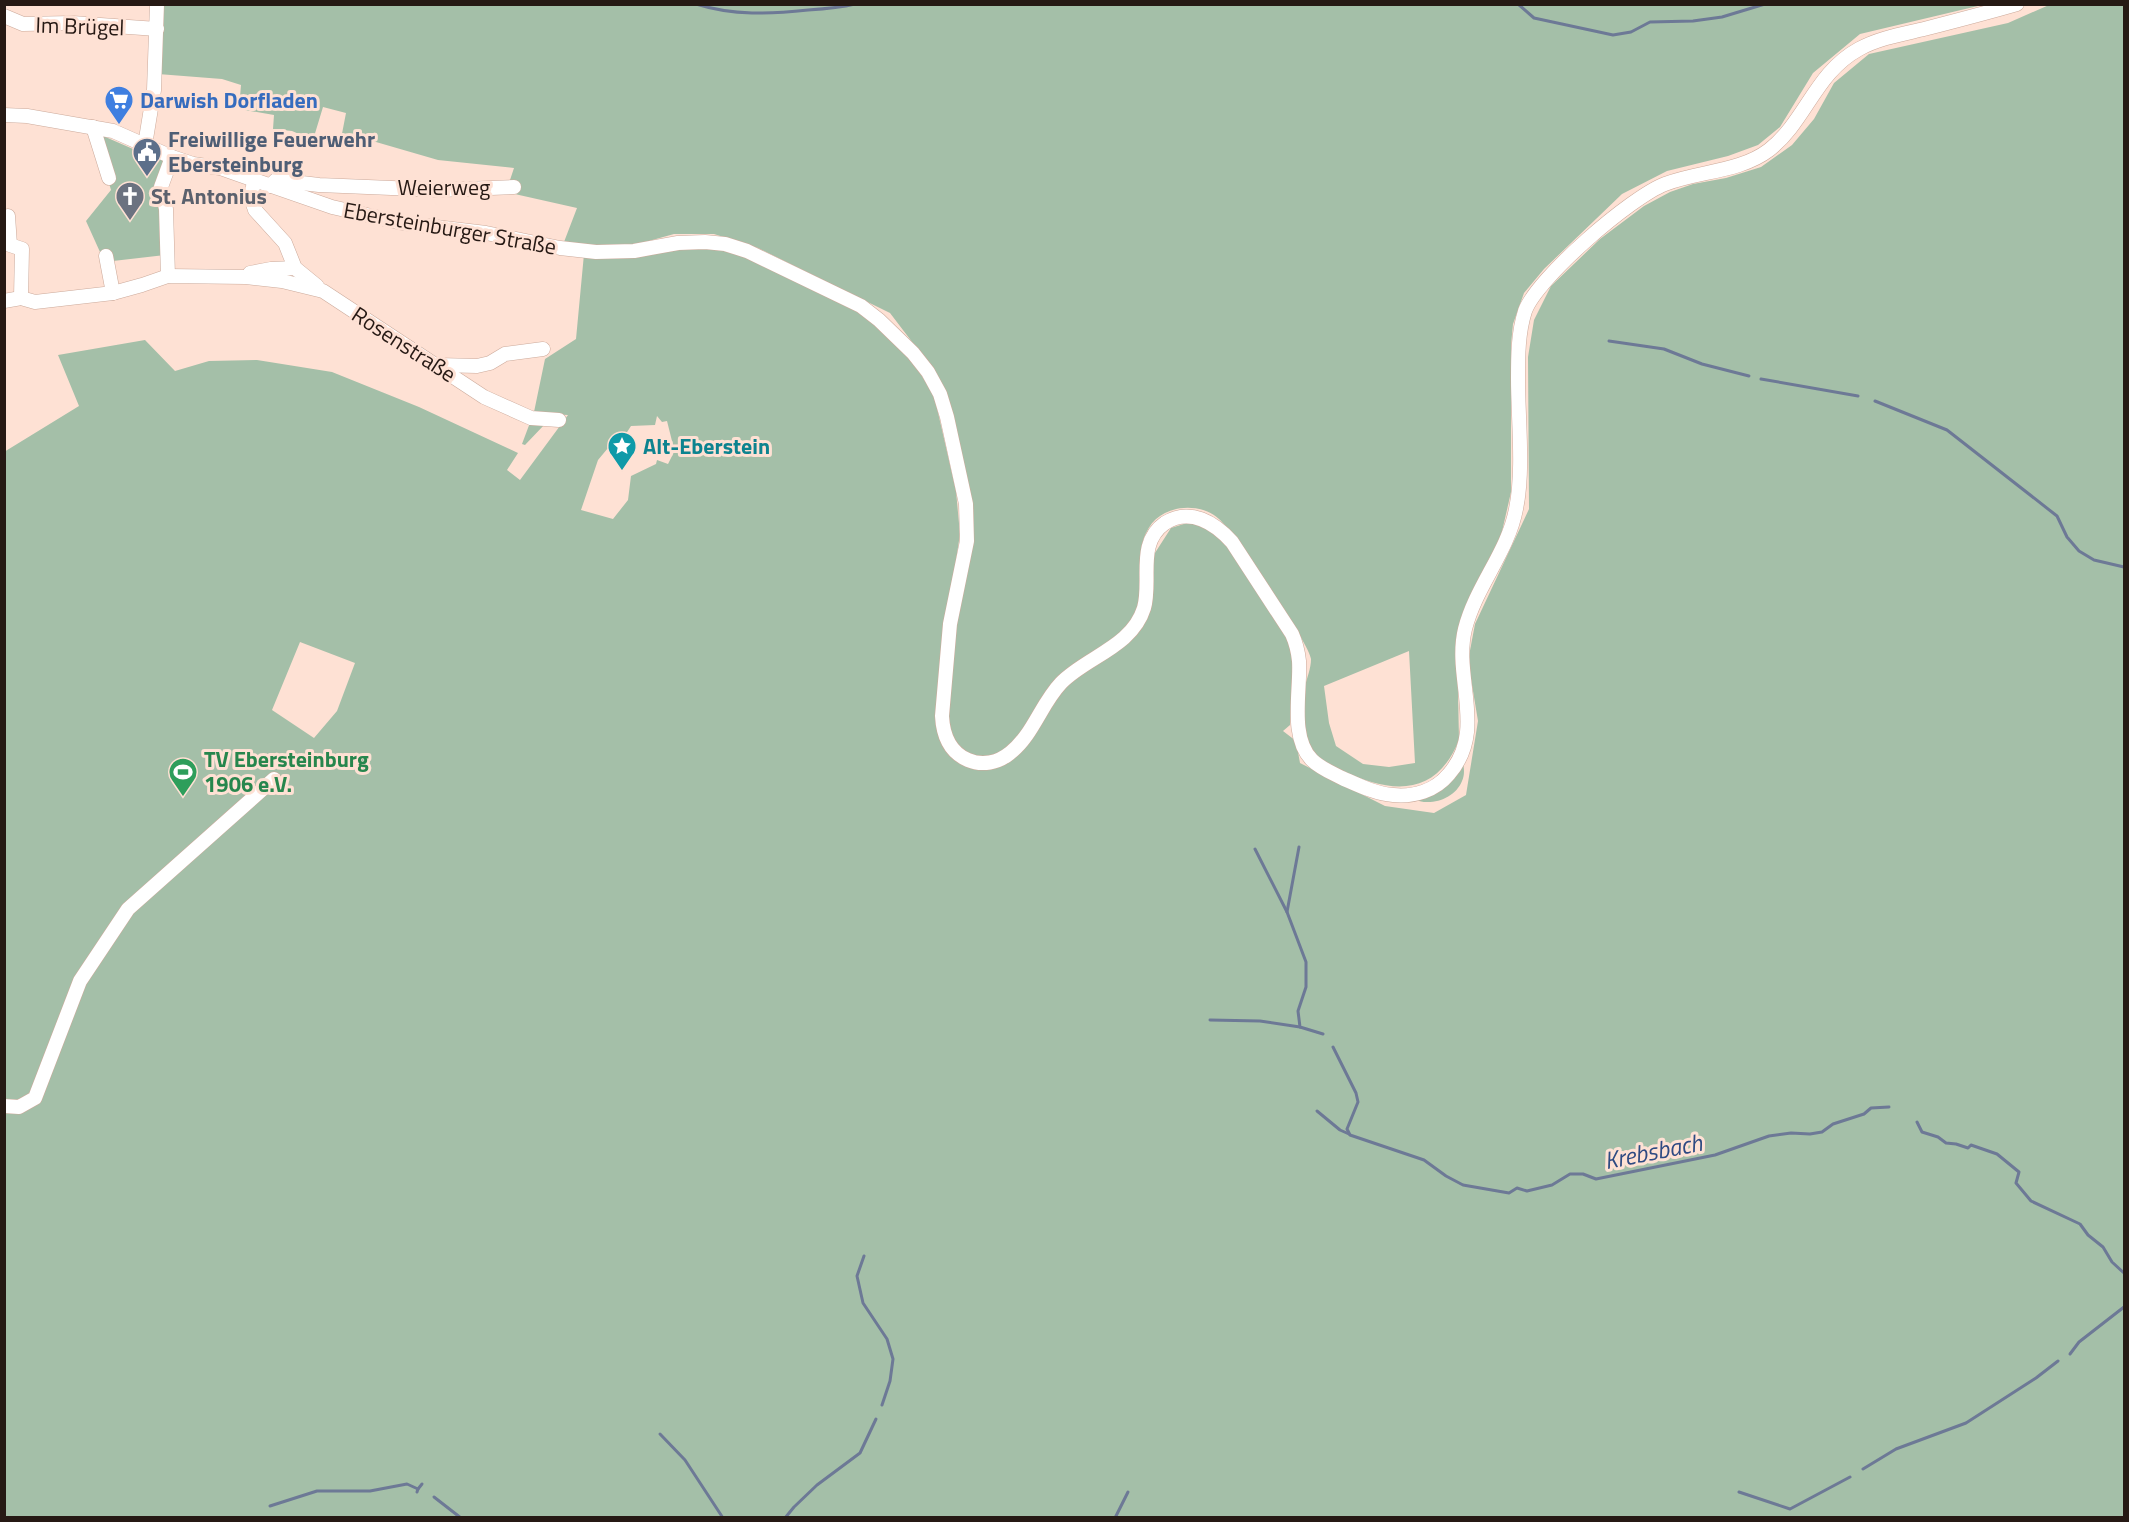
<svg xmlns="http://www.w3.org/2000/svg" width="2129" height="1522" font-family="'Titillium Web',sans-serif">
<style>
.green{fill:#a4bfa8;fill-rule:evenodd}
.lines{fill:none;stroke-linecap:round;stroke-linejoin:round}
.stream{stroke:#6d7996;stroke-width:3}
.minor-casing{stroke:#ccaa9b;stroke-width:15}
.minor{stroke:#fff;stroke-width:14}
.labels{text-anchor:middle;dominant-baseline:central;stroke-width:6;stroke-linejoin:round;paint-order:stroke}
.street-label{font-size:22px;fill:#261914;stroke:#fee1d4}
.shop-label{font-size:22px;font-weight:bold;fill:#366cbe;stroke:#fee1d4;text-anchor:start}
.service-label{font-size:22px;font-weight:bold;fill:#4e5e75;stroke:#fee1d4;text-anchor:start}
.worship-label{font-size:22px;font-weight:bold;fill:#5b616d;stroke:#fee1d4;text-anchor:start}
.culture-label{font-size:22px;font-weight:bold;fill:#0d838f;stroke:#fee1d4;text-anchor:start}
.leisure-label{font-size:22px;font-weight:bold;fill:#27864d;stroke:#fee1d4;text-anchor:start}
.water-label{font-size:24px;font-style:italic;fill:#2e4a82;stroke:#fee1d4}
</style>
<rect width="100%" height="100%" fill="#fee1d4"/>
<g class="green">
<path d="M157,5H1982L1860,34L1813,73L1780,127L1758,145L1728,156L1667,171L1622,194L1544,269L1524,293L1513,324L1511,345V492L1501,536L1457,646L1459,740C1436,797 1392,794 1343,771C1332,766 1316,761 1310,749C1302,732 1301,705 1305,686C1307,678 1311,668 1311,659C1310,644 1234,532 1219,519C1204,505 1177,504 1160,516C1148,524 1141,540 1141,555L1153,556L1171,528L1187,523L1201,525L1216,532L1234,553L1291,641L1294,661L1290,725L1283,731L1296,741L1300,763L1385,806L1434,813L1466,795L1478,721L1468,661L1475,624L1529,509L1528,357L1534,320L1551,286L1600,239L1644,206L1670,192L1693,184L1726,178L1761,167L1792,145L1814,119L1834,83L1869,54L2008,23L2049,5H2124V1517L5,1518L4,452L79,406L58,355L145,340L175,371L209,361L257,360L332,372L419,407L518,453L507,470L520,480L568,415L549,414L545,424L525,445L522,444L534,412L545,359L576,339L584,254L718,247L746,255L839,298L871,320L909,356L934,395L956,491L960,534L951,594L973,536L932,368L890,313L758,248L714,234H674L638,244L593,246L564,242L577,208L506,192L514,168L438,160L376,142L340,144L346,113L323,107L313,140L292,131L273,129L274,115L239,109L241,85L222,79L158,74ZM657,416L662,422L667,421L673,445H675V450L668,464L657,460L656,464L631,476L628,500L613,519L581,510L598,460L608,448L614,452L631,426L655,425ZM300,642L355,663L337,711L314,738L272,710ZM1409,651L1415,763L1389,767L1363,764L1336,746L1329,723L1324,686Z"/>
<polygon points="94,132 133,149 136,144 164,159 165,255 113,261 100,252 86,221 111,190"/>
<path d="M1463,762C1464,768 1465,775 1462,781C1455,799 1430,807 1413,799Z"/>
</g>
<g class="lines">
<g class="stream">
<path d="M696,4C734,16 770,14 808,10C824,9 839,8 855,4"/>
<polyline points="1518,4 1534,18 1613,35 1631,32 1650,22 1693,21 1722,17 1765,4"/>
<polyline points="1609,341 1664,349 1702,364 1749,376"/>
<polyline points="1761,379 1858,396"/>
<polyline points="1875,401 1947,430 2057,516 2067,537 2079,551 2094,560 2124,567"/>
<polyline points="1299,847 1287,912 1306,962 1306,987 1298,1011 1300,1027 1323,1034"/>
<polyline points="1255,849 1287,912"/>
<polyline points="1210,1020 1260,1021 1300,1027"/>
<polyline points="1333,1047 1356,1093 1358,1102 1347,1129 1350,1135 1424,1160 1446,1176 1463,1185 1509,1193 1517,1188 1527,1191 1552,1185 1570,1174 1583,1174 1596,1179 1715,1155 1769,1136 1791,1133 1810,1134 1822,1132 1833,1124 1864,1114 1871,1108 1889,1107"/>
<polyline points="1317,1111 1340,1130 1349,1134"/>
<polyline points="1917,1122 1922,1132 1938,1137 1946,1143 1956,1144 1968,1148 1971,1145 1997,1154 2019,1172 2016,1183 2031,1201 2080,1224 2088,1235 2103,1247 2112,1262 2124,1273"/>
<polyline points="864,1256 857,1276 863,1303 887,1339 893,1359 890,1381 882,1405"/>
<polyline points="2070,1354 2079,1342 2124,1307"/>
<polyline points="660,1434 685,1460 723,1518"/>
<polyline points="1863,1469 1896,1449 1966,1423 2036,1378 2058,1361"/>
<polyline points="418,1489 422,1484"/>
<polyline points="1739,1492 1790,1509 1850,1477"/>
<polyline points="434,1497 461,1518"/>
<polyline points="270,1506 317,1491 370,1491 407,1484 418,1489 417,1492"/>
<polyline points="785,1518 794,1507 817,1485 860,1453 876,1419"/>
<polyline points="1115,1518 1128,1492"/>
</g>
<g class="minor-casing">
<g id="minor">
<polyline points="4,16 23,24 72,23 157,29"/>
<path d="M4,115L27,116L113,131L172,157L193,164L220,168L332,207L402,223L486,233L560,248L596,252L634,251L678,243L705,242L725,244L747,251L861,306L879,320L913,353L928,372L940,394L947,417L966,504L967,541L950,624L942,716C943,735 949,752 968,760C982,766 998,763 1010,753C1033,735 1041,704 1061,683C1086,657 1132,647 1144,608C1152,580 1136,543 1165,523C1190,507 1215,523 1232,542L1292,634C1296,643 1298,651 1299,661C1301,690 1289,737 1312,760C1320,768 1332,773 1342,778C1358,785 1376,794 1393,795C1414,797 1435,791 1449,774C1487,730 1453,678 1465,629C1476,586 1508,552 1516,509C1524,470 1518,419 1518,379C1518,356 1518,333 1525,311C1537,278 1631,197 1665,184C1699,171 1740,172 1769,150C1806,121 1815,73 1859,49C1879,38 1903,34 1924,29C1955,21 1986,13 2017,4"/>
<polyline points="93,127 109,178"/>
<polyline points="145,145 154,90 157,4"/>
<polyline points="254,181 251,198 255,210 285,243 295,268 317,286"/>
<polyline points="270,186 276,180 319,185 440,190 514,187"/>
<polyline points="8,216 10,245 22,249 21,298"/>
<polyline points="106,256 113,293"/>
<polyline points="250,273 271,269 295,268"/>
<polyline points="168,276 166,209 161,187 172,157"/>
<polyline points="4,301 21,298 35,302 113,293 142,285 168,276 246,277 282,281 323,291 484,397 531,418 559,420"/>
<polyline points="438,365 477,366 490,363 505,354 543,349"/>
<polyline points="4,1106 19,1107 35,1098 80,981 128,909 274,779"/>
</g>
</g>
<use href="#minor" class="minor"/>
</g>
<defs>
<g id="supermarket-pin" transform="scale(1.5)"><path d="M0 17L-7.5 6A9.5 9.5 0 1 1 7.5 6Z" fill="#3f7fe0" stroke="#fee1d4"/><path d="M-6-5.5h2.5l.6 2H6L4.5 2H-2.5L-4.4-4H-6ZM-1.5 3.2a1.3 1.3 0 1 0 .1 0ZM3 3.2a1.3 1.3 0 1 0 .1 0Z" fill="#fff"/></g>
<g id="civic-pin" transform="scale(1.5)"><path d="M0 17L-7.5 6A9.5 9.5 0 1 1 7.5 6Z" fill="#5c6f8a" stroke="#fee1d4"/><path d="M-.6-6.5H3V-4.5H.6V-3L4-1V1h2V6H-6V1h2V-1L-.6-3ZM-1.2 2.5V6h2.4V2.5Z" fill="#fff"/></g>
<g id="church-pin" transform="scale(1.5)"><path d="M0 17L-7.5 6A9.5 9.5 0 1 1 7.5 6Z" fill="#6b7280" stroke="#fee1d4"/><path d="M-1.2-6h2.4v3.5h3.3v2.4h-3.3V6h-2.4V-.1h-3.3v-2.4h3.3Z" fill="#fff"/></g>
<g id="sight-pin" transform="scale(1.5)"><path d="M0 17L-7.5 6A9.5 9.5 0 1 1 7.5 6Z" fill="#0f9aa8" stroke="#fee1d4"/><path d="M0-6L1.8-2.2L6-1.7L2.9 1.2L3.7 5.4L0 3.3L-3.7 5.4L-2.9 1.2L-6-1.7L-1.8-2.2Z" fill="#fff"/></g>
<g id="stadium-pin" transform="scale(1.5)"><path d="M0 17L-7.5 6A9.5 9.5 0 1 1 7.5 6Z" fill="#2e9e5b" stroke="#fee1d4"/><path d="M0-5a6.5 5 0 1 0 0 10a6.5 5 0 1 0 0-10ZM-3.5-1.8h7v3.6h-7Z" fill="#fff"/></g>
</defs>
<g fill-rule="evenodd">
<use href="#supermarket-pin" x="119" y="100"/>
<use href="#civic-pin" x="147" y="152"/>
<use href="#church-pin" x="130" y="196"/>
<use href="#sight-pin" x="622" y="446"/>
<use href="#stadium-pin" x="183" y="772"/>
</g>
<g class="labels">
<g class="street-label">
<text transform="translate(80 26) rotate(2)">Im Brügel</text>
<text x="444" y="187">Weierweg</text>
<text transform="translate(450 228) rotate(10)">Ebersteinburger Straße</text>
<text transform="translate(404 344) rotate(33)">Rosenstraße</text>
</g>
<g class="shop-label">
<text x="140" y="100">Darwish Dorfladen</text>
</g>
<g class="service-label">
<text x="168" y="139">Freiwillige Feuerwehr<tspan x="168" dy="25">Ebersteinburg</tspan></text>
</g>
<g class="worship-label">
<text x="151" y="196">St. Antonius</text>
</g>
<g class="culture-label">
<text x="643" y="446">Alt-Eberstein</text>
</g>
<g class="leisure-label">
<text x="204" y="759">TV Ebersteinburg<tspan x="204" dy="25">1906 e.V.</tspan></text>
</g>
<g class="water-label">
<text transform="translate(1653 1151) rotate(-11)">Krebsbach</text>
</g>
</g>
<rect width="2129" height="1522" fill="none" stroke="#261914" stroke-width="12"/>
</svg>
